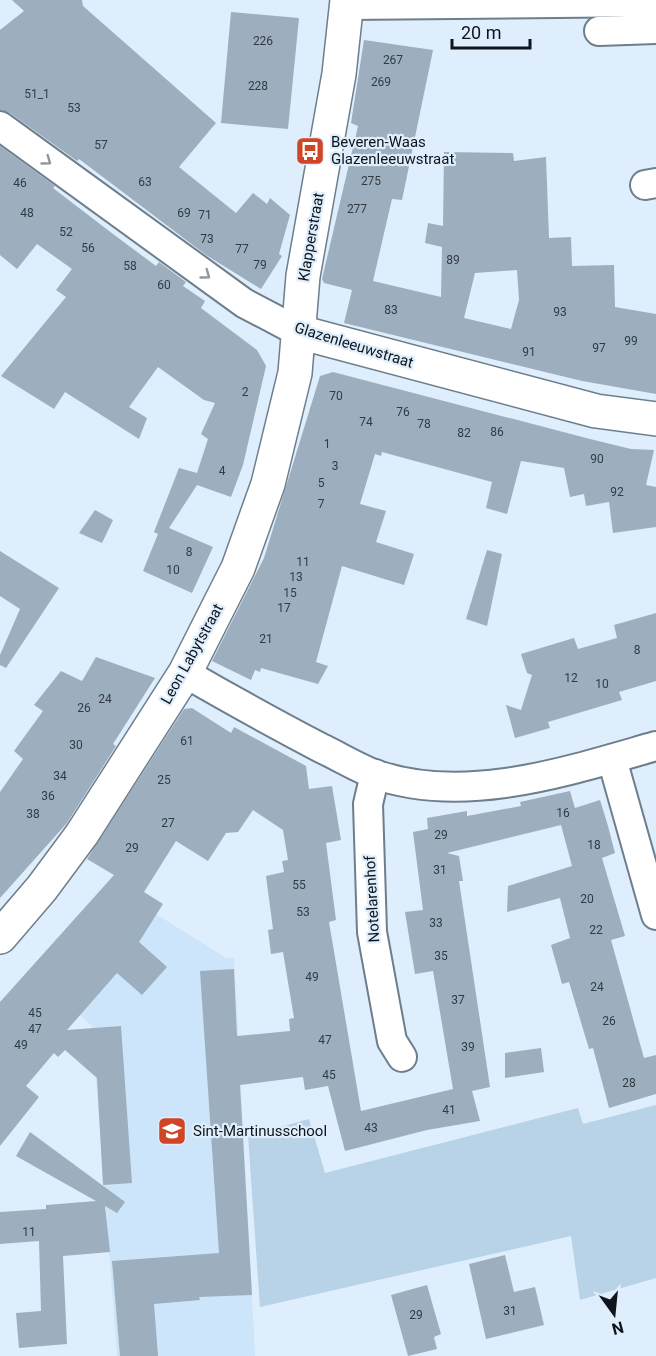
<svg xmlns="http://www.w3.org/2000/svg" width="656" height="1356" font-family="Roboto,sans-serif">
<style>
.built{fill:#cce5fa}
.green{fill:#b8d2e8}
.building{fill:#9daebe;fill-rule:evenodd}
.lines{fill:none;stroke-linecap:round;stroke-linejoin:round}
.street-casing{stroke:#6d7e8c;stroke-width:32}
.secondary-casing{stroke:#6d7e8c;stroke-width:36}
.street{stroke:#fff;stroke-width:28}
.secondary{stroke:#fff;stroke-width:33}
.oneway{stroke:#939698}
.labels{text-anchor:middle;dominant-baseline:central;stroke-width:4.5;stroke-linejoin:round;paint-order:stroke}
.number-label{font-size:12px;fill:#323b44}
.poi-label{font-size:15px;fill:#0f151b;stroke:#dfeefc;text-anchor:start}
.street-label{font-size:15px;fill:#0f151b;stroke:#dfeefc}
</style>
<rect width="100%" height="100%" fill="#dfeefc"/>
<polygon class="built" points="108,884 226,958 234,958 255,1356 117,1356 92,1026 29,971"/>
<polygon class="green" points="656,1105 656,1278 580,1300 571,1236 260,1307 248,1136 309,1119 325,1173 578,1108 583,1124"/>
<g class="building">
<polygon points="12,0 82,0 83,6 216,123 179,167 236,213 253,193 267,204 270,198 290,215 279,254 282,256 261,289 206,255 79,159 77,161 10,113 0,110 0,30 24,11"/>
<polygon points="231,12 299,18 288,129 221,123"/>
<path d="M364,40L433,50L402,200L392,199L373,281L441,297L442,247L425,243L428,223L443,226L444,152L513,153L514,161L546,157L549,238L571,237L572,266L614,265L615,307L656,314V394L582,381L344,323L352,290L324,283L322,279L358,126L351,123ZM517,270L519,300L511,329L464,318L475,273Z"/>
<polygon points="0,146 55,186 53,188 113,234 156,266 159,262 186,282 183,286 205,301 201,308 257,350 266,366 243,465 231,497 197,485 169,528 213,547 192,593 143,571 158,534 154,532 179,468 197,473 208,439 201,434 215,403 204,400 158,367 129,407 147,418 139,439 65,392 54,409 1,376 66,297 56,290 72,269 37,244 17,269 0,255"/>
<polygon points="333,372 590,439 631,449 654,450 646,485 656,487 656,527 613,533 609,502 586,506 584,494 570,497 564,468 521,461 507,514 486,508 492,482 382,452 381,456 375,454 360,504 386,511 376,542 414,554 404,585 342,566 316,662 328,666 318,684 261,668 260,672 255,670 251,680 212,661 264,558 320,376"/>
<polygon points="95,510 113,520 102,543 79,533"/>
<polygon points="487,550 502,554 487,626 466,619"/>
<polygon points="0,551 59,588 6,668 0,665 0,655 20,609 0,596"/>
<polygon points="656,613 656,681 619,692 622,700 548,722 550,728 515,738 506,705 521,710 532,675 527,673 521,654 574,638 578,649 617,638 614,625"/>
<polygon points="96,657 155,678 113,744 116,746 67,823 0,898 0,792 23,759 14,751 43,711 34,705 61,671 82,681"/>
<polygon points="192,708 231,733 234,727 306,766 309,789 332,786 341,840 326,843 336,920 329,922 361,1111 453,1089 433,971 415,974 405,912 423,910 413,832 428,829 427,818 467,811 467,816 521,806 520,802 570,791 575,808 600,800 608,826 615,853 602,858 625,936 611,940 644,1058 656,1055 656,1094 609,1108 593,1048 589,1049 569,982 562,984 551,945 570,938 560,898 507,912 508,886 572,866 561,825 447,853 459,856 463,881 459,881 490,1087 472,1091 480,1121 427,1130 345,1151 328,1086 305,1090 303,1077 240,1085 252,1295 199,1297 200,1300 154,1304 158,1356 120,1356 112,1261 219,1253 200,971 234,969 237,1036 290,1031 289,1019 294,1018 283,952 271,954 268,930 273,929 266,876 284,872 282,861 288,860 283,830 253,810 238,832 226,833 208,861 176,841 144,892 163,904 139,942 167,967 142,995 117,973 67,1030 121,1026 132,1183 103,1185 97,1078 65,1050 58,1057 54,1053 26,1086 39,1097 0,1146 0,1002 114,875 87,859 184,709"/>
<polygon points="541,1048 544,1072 505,1078 505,1053"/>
<polygon points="30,1132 125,1202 117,1213 105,1206 110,1252 63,1256 67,1344 19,1348 16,1313 41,1311 39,1241 0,1244 0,1212 46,1209 46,1205 96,1201 16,1156"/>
<polygon points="505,1255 514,1292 535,1287 544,1325 486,1339 469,1264"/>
<polygon points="427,1285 441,1334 434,1337 437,1349 408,1356 391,1295"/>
</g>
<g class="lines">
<g class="street-casing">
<g id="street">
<polyline points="347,5 656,2"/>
<polyline points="599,31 656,29"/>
<polyline points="0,126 244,303 299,332"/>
<polyline points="645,185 656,183"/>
<path d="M185,673C230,699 275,724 321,748C338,756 356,767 374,774C465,806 568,771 656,746"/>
<polyline points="612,759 656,915"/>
<polyline points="375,774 368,804 372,932 392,1041 402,1057"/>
</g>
</g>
<g class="secondary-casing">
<g id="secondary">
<polyline points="299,332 596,411 656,419"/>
<polyline points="0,937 42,888 82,834 185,673 238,568 268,484 295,373 303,276 339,74 347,0"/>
</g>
</g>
<use href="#street" class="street"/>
<use href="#secondary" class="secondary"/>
</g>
<defs><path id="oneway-chevron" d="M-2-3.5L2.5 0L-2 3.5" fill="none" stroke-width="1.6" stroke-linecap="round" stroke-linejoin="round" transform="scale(1.5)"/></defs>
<g class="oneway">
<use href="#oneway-chevron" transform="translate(47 161) rotate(36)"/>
<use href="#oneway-chevron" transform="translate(206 275) rotate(36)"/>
</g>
<defs>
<g id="bus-square" transform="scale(1.5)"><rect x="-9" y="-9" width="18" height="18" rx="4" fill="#cf4525" stroke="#dfeefc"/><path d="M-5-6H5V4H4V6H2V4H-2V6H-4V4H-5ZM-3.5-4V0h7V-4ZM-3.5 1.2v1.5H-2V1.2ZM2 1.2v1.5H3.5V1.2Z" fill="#fff"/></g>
<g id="school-square" transform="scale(1.5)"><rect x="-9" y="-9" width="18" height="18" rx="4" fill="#cf4525" stroke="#dfeefc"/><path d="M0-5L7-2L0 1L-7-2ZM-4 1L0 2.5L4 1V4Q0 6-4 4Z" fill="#fff"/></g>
</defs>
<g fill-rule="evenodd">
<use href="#bus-square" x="310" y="151"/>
<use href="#school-square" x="172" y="1131"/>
</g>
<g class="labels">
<g class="number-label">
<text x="263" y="41">226</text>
<text x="393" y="60">267</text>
<text x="381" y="82">269</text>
<text x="258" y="86">228</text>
<text x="37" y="94">51_1</text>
<text x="74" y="108">53</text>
<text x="101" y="145">57</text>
<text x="371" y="181">275</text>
<text x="145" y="182">63</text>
<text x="20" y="183">46</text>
<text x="357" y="209">277</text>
<text x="27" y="213">48</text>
<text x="184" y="213">69</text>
<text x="205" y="215">71</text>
<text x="66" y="232">52</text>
<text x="207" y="239">73</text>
<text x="88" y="248">56</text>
<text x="242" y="249">77</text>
<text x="453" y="260">89</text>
<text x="260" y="265">79</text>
<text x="130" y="266">58</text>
<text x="164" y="285">60</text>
<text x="391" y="310">83</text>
<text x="560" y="312">93</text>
<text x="631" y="341">99</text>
<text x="599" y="348">97</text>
<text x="529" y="352">91</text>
<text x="245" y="392">2</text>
<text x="336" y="396">70</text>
<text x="403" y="412">76</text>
<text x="366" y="422">74</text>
<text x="424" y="424">78</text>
<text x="497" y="432">86</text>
<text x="464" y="433">82</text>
<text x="327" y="444">1</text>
<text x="597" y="459">90</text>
<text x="335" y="466">3</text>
<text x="222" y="471">4</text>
<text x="321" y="483">5</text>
<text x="617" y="492">92</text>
<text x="321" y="504">7</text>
<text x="189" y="552">8</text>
<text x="303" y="562">11</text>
<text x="173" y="570">10</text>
<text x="296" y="577">13</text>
<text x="290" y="593">15</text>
<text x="284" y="608">17</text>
<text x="266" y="639">21</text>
<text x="637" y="650">8</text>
<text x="571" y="678">12</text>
<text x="602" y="684">10</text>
<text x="105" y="699">24</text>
<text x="84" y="708">26</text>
<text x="187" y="741">61</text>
<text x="76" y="745">30</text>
<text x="60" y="776">34</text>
<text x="164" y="780">25</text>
<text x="48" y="796">36</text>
<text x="563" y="813">16</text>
<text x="33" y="814">38</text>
<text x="168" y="823">27</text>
<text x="441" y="835">29</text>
<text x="594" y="845">18</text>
<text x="132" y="848">29</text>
<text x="440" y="870">31</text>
<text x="299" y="885">55</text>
<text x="587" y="899">20</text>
<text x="303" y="912">53</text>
<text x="436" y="923">33</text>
<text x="596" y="930">22</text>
<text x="441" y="956">35</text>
<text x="312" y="977">49</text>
<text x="597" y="987">24</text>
<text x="458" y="1000">37</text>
<text x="35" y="1013">45</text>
<text x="609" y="1021">26</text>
<text x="35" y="1029">47</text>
<text x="325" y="1040">47</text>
<text x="21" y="1045">49</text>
<text x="468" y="1047">39</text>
<text x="329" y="1075">45</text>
<text x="629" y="1083">28</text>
<text x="449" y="1110">41</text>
<text x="371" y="1128">43</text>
<text x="29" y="1232">11</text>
<text x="510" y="1311">31</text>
<text x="416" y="1315">29</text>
</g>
<g class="poi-label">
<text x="331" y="142">Beveren-Waas<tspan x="331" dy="17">Glazenleeuwstraat</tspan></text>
<text x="193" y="1131">Sint-Martinusschool</text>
</g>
<g class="street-label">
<text transform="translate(311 237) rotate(-80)">Klapperstraat</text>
<text transform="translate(354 345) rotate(17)">Glazenleeuwstraat</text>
<text transform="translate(192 654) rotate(-61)">Leon Labytstraat</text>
<text transform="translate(372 899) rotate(-93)">Notelarenhof</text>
</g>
</g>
<g transform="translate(614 1314) rotate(165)" stroke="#dfeefc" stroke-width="4.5" paint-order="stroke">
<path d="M0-4.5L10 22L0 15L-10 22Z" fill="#0f151b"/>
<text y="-9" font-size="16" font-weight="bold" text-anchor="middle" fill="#0f151b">N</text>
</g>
<path d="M452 39v9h78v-9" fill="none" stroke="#0f151b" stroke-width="3"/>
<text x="461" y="39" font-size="18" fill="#0f151b" stroke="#dfeefc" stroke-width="4.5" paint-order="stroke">20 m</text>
</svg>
